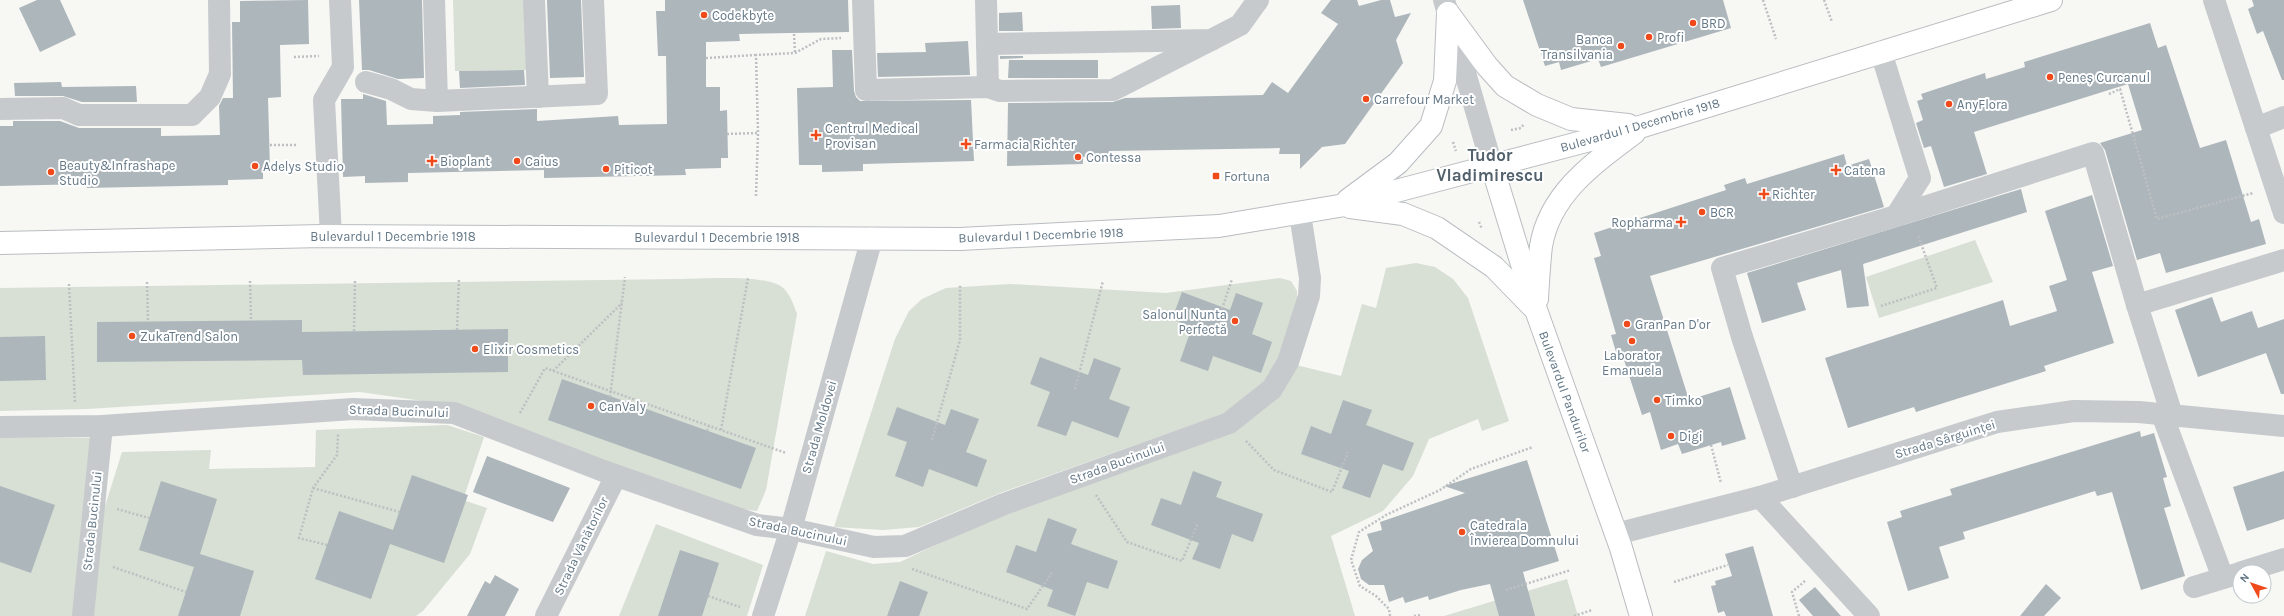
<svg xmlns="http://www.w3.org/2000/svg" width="2284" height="616" font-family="Karla,sans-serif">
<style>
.green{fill:#d8dfd4}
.building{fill:#adb6bb}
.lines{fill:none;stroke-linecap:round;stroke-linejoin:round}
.major-casing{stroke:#b9bdc1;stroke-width:24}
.path{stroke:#bdc0c2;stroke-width:2.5;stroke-dasharray:2 2;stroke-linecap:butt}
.minor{stroke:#c6cacd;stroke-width:22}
.major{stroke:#fff;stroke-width:22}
.poi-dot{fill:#f04a1b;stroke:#fff;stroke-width:1.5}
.labels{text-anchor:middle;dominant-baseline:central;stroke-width:4;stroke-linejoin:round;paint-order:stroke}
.poi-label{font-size:13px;fill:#647887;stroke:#fff;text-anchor:start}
.street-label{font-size:13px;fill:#647887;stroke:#fff}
.district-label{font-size:17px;font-weight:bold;fill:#52616b;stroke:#fff}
</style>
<rect width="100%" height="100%" fill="#f7f7f4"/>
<g class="green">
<polygon points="453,0 528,0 529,70 455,71"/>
<polygon points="1975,240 1993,282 1879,318 1866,277"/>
<polygon points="1416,263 1435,267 1453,279 1468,298 1509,421 1482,431 1478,419 1429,439 1413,476 1383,511 1331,536 1355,616 805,616 826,551 873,564 900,562 999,515 1234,432 1296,365 1341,376 1362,304 1376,308 1386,268"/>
<polygon points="1280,278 1291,281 1297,291 1297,302 1278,358 1264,382 1223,414 1000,493 919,527 883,530 834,527 895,339 909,311 922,299 946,288 1010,284 1166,293"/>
<path d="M678,279C702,279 764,274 782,287C790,293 794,306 797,314L766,490L757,511L735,508L444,404L360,392L87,409L0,411V288Z"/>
<polygon points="447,425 484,437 463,500 487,508 470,554 423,611 416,616 92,616 101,519 122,452 211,450 209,469 315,467 316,430"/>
<polygon points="0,437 92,438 75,616 0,616"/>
<polygon points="656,524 763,565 747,616 619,616"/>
<polygon points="1567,579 1578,616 1444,616"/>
</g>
<g class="building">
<polygon points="37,0 60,0 76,35 40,52 19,8"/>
<polygon points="308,0 309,44 280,45 281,97 268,98 270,169 263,169 263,179 228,180 228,185 87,188 87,184 0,186 0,126 13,126 13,121 60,121 79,128 161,128 161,136 220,135 219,106 223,98 233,98 232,22 240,22 240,1"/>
<polygon points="359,0 422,0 424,78 398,79 369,70 362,70"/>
<polygon points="547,0 581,0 584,77 550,78"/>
<polygon points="665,0 848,0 849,32 739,34 740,41 706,42 706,87 720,87 720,111 727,110 728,158 721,158 721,168 685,169 686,175 544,178 544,170 408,173 408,182 365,183 365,176 343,177 341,99 363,99 363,94 386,101 387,125 433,124 433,116 460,115 460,112 537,109 537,121 618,116 619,125 667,124 666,56 658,56 656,11 665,11"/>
<polygon points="1331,0 1357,0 1359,6 1381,0 1390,0 1395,17 1411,13 1396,40 1403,63 1345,144 1322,147 1300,169 1300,154 1279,154 1280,148 1109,151 1109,157 1083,157 1083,164 1007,166 1008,103 1113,102 1125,98 1263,95 1272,82 1288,93 1338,24 1321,13"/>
<polygon points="1523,0 1723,0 1731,28 1601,67 1598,59 1561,70 1559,62 1545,66"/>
<polygon points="2252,0 2284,0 2284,80 2282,80 2263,31 2257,34 2248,9 2254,6"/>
<polygon points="1180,5 1181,28 1152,29 1151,6"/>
<polygon points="1022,12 1023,31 999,31 999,13"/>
<polygon points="2150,23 2158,48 2166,45 2200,148 2226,140 2251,222 2259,219 2266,244 2166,273 2160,253 2137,260 2105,150 2100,143 2142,130 2128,84 1974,132 1987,174 1944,187 1931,146 1924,148 1916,123 1923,120 1917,101 1923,99 1921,94 1985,73 1986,79 2025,67 2024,62"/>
<polygon points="968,41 970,75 878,77 877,53 926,52 925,43"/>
<polygon points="832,50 852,50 854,91 856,97 860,101 971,100 974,161 863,164 863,171 822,172 822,165 799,165 797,88 833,87"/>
<polygon points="1000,56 1023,56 1023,58 1000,59"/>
<polygon points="1009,60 1098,60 1098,78 1008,78"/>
<polygon points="524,70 525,85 460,88 459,71"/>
<polygon points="61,82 62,87 136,86 137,102 82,102 63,96 15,96 14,83"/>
<polygon points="1844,154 1847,166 1869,159 1884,207 1650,276 1689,400 1730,387 1746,439 1722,446 1721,442 1682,454 1678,444 1661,450 1650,412 1642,415 1623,357 1618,359 1611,335 1616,334 1594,258 1601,256 1594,233 1726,190 1724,185 1745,178 1747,184"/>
<polygon points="2021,189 2027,212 1863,264 1869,306 1847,308 1841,270 1797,283 1806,310 1762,323 1747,273"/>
<polygon points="2092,195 2113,266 2092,272 2114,343 2044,366 2046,371 1950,401 1916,412 1914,407 1848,428 1825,358 2003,300 2010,326 2057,311 2049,286 2067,280 2045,211"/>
<polygon points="1182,292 1230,310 1236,293 1263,303 1252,334 1272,342 1261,373 1213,356 1208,371 1180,361 1192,327 1172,319"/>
<polygon points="2212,297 2221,322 2252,311 2258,328 2284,319 2284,394 2281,394 2266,353 2198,377 2175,310"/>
<polygon points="302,320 302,332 508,329 508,372 303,375 302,360 97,362 97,322"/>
<polygon points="45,336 46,380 0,381 0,337"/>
<polygon points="1040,357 1088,375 1094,358 1121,368 1109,399 1130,407 1118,438 1072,421 1066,436 1037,426 1050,392 1030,384"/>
<polygon points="562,379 756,448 741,489 548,420"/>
<polygon points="1343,400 1372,410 1366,425 1414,443 1403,471 1383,464 1370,498 1342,488 1349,471 1301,454 1311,426 1331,434"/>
<polygon points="897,407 945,425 951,409 979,419 966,452 987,460 977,487 929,469 923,487 895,476 907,442 887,435"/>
<polygon points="2140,431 2141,437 2154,433 2167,477 2163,478 2171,506 2164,508 2185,576 2141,590 2112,492 2097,496 2095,491 1963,532 1965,539 1939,547 1949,578 1908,591 1887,522 1902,517 1900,511 1952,495 1950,489"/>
<polygon points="487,456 570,488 553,522 473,492"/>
<polygon points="1527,460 1559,561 1523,572 1535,616 1499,616 1490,584 1461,590 1429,600 1428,596 1405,603 1403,597 1389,602 1384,585 1369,585 1361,579 1358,569 1362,560 1373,551 1367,534 1382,530 1380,522 1465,493 1444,486"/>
<polygon points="1193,471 1222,482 1216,497 1263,514 1253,542 1232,534 1220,569 1192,559 1199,543 1151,525 1161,498 1181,505"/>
<polygon points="2284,471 2284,519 2247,531 2233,487"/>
<polygon points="412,475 468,495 444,563 390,544 371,599 315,579 339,511 393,530"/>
<polygon points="161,481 217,499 200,554 254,571 240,616 178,616 194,567 139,550"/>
<polygon points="0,486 55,505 31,573 0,562"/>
<polygon points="1048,518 1077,529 1071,544 1118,561 1108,589 1087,582 1075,616 1047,606 1053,590 1006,572 1016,545 1036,552"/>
<polygon points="1753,546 1773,616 1726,616 1724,611 1718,613 1711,586 1716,585 1715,581 1732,576 1725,554"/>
<polygon points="680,550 719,563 702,616 658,616"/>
<polygon points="495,575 519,589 505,616 467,616 485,581 490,584"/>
<polygon points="900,581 928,592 919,616 887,616"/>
<polygon points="2046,584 2061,598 2044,616 2020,616"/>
<polygon points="1815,587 1841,616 1813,616 1799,600"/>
</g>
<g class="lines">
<g class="major-casing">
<g id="major">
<polyline points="1448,13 1487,66 1505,86 1537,105 1571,119 1628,125"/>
<polyline points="1492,166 1536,310 1621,548 1641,616"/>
<polyline points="1348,200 1398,163 1431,126 1445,81 1448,13"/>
<polyline points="1350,207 1403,214 1437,228 1494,267 1532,306"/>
<polyline points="0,243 323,236 960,239 1219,226 1339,206 1643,126 2051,0"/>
<path d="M1537,299C1538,281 1539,263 1541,246C1550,193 1594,163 1634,133"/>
</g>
</g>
<g class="path">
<polyline points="1763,0 1776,39"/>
<polyline points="1824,0 1832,22"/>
<polyline points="794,34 795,53"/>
<polyline points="294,57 319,56"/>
<polyline points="706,58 756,55"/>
<polyline points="2109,94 2120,89 2157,219 2253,193"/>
<polyline points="1511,130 1521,128 1524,124"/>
<polyline points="727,134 758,133"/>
<polyline points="1453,142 1456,151"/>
<polyline points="270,145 296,145"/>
<polyline points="756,196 758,133 756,55 795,53 821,39 841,38"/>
<polyline points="1479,222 1482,229"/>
<polyline points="250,281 251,320"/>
<polyline points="147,282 148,322"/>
<polyline points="69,284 75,403"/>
<polyline points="1881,306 1937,288 1918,235"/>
<polyline points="1217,324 1232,279"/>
<polyline points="457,330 459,278"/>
<polyline points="354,331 355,280"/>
<polyline points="553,371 622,303"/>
<polyline points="1075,389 1103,281"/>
<polyline points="610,397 625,277"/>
<polyline points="520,413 545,368 786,453"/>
<polyline points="721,430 748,278"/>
<polyline points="707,431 709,426"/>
<polyline points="932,440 960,340 960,284"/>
<polyline points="1246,441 1274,470 1332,492 1348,452"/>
<polyline points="1711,445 1721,483"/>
<polyline points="313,488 400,512"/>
<polyline points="1096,495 1127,542 1182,561 1198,523"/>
<polyline points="117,509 149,518"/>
<polyline points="327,545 299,538 313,488 337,455 338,434"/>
<polyline points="113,567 186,592"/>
<polyline points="912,569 1027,609 1053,571"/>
<polyline points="1674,582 1728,565"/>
<polyline points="1506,590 1571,570"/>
<polyline points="708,596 740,607"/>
<polyline points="1390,616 1389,609 1376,596 1360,586 1351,560 1359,532 1386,515 1440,490 1471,469 1533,447"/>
<polyline points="1414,616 1421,615"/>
<polyline points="1574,616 1592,610"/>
<polyline points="1799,616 1792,592 1805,581"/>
</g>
<g class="minor">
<polyline points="434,0 437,101"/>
<polyline points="534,0 538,97"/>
<polyline points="863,0 866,90 988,87 1000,91 1113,90 1211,40"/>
<polyline points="986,0 988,87"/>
<polyline points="1444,0 1492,166"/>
<polyline points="2214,0 2284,213"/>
<polyline points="988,44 1211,40 1240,25 1258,0"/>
<polyline points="1881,52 1920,178 1896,216"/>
<polyline points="366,82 391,89 411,99 437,101 597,94 593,0"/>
<polyline points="0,109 63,108 79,115 192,115 210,97 220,74 219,0"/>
<polyline points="2256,128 2284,117"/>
<polyline points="331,236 324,100 343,67 340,0"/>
<polyline points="2137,305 2172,415"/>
<polyline points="2162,414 2223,578"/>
<polyline points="0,427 102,426 353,409 454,413 606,472 757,525 791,529 874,547 905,546 1004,504 1229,423 1272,389 1288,362 1309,296 1310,278 1300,214"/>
<polyline points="1792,487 1742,337 1722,268 1896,216 2093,153 2137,305 2284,260"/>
<polyline points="1760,497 1869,616"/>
<polyline points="1616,534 1760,497 1997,422 2074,411 2139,412 2284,426"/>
<polyline points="2242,572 2284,559"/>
<polyline points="2194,587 2240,573"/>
<polyline points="83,616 102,426"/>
<polyline points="546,616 616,476"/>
<polyline points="763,616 791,529 872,238"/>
</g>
<use href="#major" class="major"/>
</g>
<g class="poi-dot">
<circle cx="704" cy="15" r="4"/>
<circle cx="1693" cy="23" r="4"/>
<circle cx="1649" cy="37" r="4"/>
<circle cx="1621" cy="46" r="4"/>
<circle cx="2050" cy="77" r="4"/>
<circle cx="1366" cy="99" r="4"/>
<circle cx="1949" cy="104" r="4"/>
<path d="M814 129h4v4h4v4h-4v4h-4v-4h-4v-4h4z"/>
<path d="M964 138h4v4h4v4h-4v4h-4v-4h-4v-4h4z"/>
<circle cx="1078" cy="157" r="4"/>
<path d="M430 155h4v4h4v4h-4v4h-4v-4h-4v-4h4z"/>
<circle cx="517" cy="161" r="4"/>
<circle cx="255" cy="166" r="4"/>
<circle cx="606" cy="169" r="4"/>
<path d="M1834 164h4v4h4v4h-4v4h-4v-4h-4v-4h4z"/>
<circle cx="51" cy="172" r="4"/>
<rect x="1212" y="172" width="8" height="8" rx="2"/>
<path d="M1762 188h4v4h4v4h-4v4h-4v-4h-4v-4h4z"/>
<circle cx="1702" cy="212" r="4"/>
<path d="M1679 216h4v4h4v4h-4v4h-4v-4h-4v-4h4z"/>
<circle cx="1235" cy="321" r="4"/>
<circle cx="1627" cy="324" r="4"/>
<circle cx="132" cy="336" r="4"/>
<circle cx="1632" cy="341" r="4"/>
<circle cx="475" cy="349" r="4"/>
<circle cx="1657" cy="400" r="4"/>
<circle cx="591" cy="406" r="4"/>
<circle cx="1671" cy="436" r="4"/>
<circle cx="1462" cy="532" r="4"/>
</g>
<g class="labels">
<g class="poi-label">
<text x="712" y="15">Codekbyte</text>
<text x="1701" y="23">BRD</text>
<text x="1657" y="37">Profi</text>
<text x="1613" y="39" text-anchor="end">Banca<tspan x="1613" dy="15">Transilvania</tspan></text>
<text x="2058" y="77">Peneș Curcanul</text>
<text x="1374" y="99">Carrefour Market</text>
<text x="1957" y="104">AnyFlora</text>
<text x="825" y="128">Centrul Medical<tspan x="825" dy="15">Provisan</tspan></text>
<text x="974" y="144">Farmacia Richter</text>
<text x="1086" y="157">Contessa</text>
<text x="440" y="161">Bioplant</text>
<text x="525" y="161">Caius</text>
<text x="59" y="165">Beauty&amp;Infrashape<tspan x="59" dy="15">Studio</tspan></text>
<text x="263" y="166">Adelys Studio</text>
<text x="614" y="169">Piticot</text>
<text x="1844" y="170">Catena</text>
<text x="1224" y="176">Fortuna</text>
<text x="1772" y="194">Richter</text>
<text x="1710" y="212">BCR</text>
<text x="1673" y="222" text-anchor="end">Ropharma</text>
<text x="1227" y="314" text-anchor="end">Salonul Nunta<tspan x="1227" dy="15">Perfectă</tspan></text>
<text x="1635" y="324">GranPan D'or</text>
<text x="140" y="336">ZukaTrend Salon</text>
<text x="483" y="349">Elixir Cosmetics</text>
<text x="1632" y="355" text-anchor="middle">Laborator<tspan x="1632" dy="15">Emanuela</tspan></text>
<text x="1665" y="400">Timko</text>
<text x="599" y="406">CanValy</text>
<text x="1679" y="436">Digi</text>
<text x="1470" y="525">Catedrala<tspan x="1470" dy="15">Învierea Domnului</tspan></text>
</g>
<g class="street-label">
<text transform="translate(1640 125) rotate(-16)">Bulevardul 1 Decembrie 1918</text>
<text transform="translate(1041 235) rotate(-2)">Bulevardul 1 Decembrie 1918</text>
<text x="393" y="236">Bulevardul 1 Decembrie 1918</text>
<text x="717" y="237">Bulevardul 1 Decembrie 1918</text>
<text transform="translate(1565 392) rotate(70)">Bulevardul Pandurilor</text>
<text transform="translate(399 411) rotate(2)">Strada Bucinului</text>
<text transform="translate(819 427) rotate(-74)">Strada Moldovei</text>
<text transform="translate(1945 439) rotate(-17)">Strada Sârguinței</text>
<text transform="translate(1117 463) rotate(-20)">Strada Bucinului</text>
<text transform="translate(92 521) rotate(-84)">Strada Bucinului</text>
<text transform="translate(798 531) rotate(12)">Strada Bucinului</text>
<text transform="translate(581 546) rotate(-64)">Strada Vânătorilor</text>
</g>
<g class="district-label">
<text x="1490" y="155">Tudor<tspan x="1490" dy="20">Vladimirescu</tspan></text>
</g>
</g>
<g transform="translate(2252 584) rotate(310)"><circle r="19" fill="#ffffff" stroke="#c1c9cf"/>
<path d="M0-3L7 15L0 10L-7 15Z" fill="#f04a1b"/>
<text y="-6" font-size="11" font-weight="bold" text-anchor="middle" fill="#647887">N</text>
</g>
</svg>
